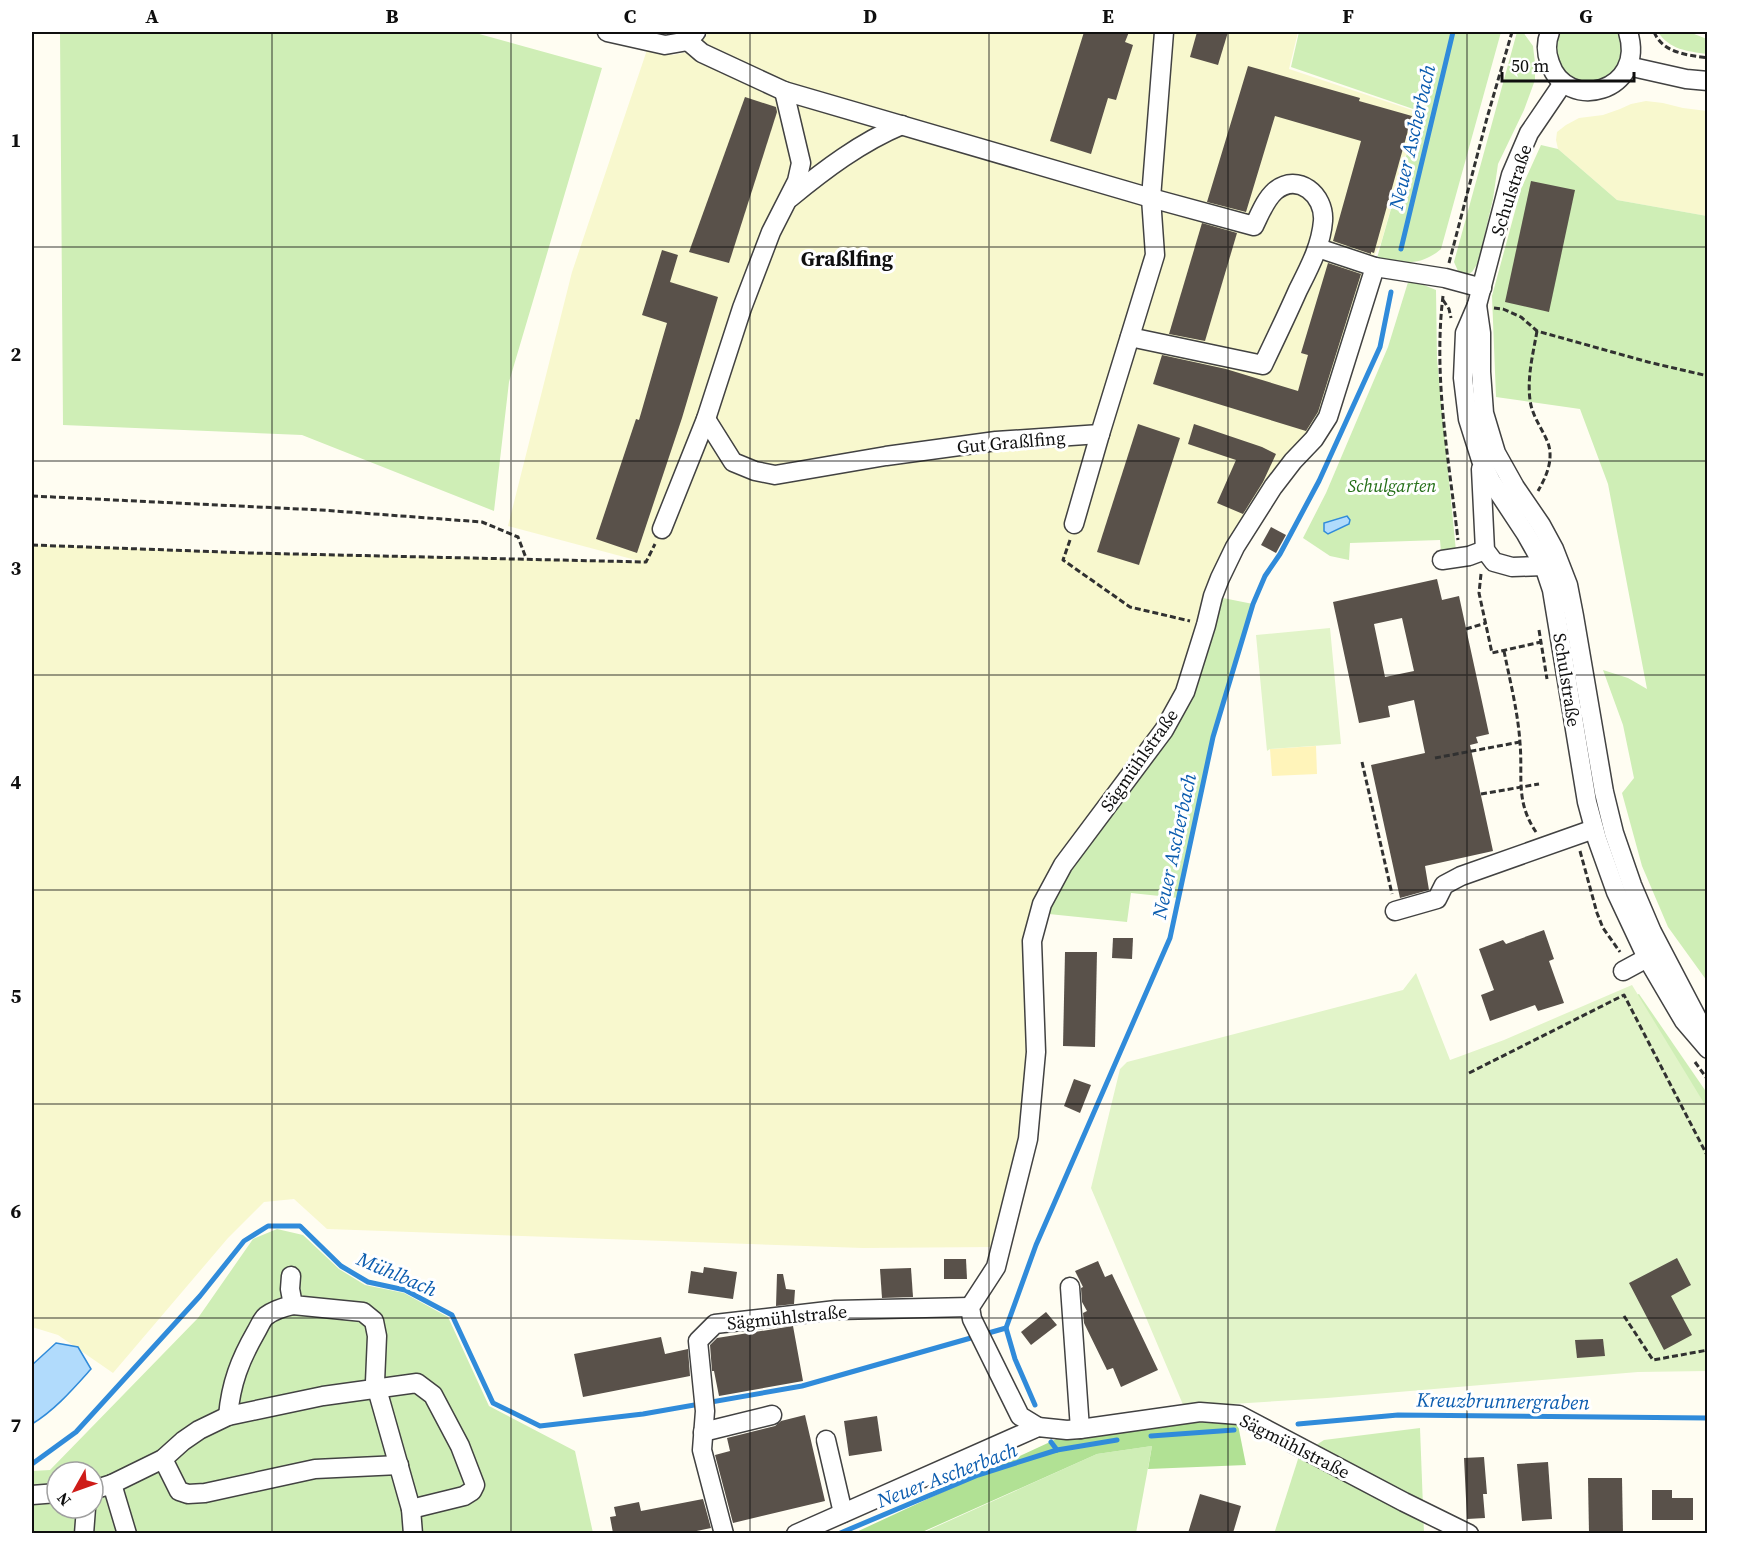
<svg xmlns="http://www.w3.org/2000/svg" width="1739" height="1565" font-family="'Source Serif 4',serif">
<style>
.farmland{fill:#f8f8ce}
.green{fill:#cfeeb6;fill-rule:evenodd}
.forest{fill:#b1e194}
.sand{fill:#fff4ba}
.pitch{fill:#e2f4c9}
.water{fill:#b1dbfc;stroke:#308bda;stroke-width:1.5}
.lines{fill:none;stroke-linecap:round;stroke-linejoin:round}
.stream{stroke:#308bda;stroke-width:5}
.building{fill:#59514a;fill-rule:evenodd}
.minor-casing{stroke:#424242;stroke-width:21}
.path{stroke:#313131;stroke-width:3;stroke-dasharray:6 3;stroke-linecap:butt}
.minor{stroke:#fff;stroke-width:18}
.grid{fill:none;stroke:#0f0f0f;stroke-width:1.5;stroke-opacity:0.55}
.labels{text-anchor:middle;dominant-baseline:central;stroke-width:6;stroke-linejoin:round;paint-order:stroke}
.street-label{font-size:18px;fill:#0f0f0f;stroke:#fff}
.park-label{font-size:18px;font-style:italic;fill:#246f18;stroke:#fff}
.water-label{font-size:20px;font-style:italic;fill:#0b5caf;stroke:#fff}
.quarter-label{font-size:21px;font-weight:bold;fill:#0f0f0f;stroke:#fff}
.neatline{fill:none;stroke:#0f0f0f;stroke-width:2}
.grid-label{font-size:20px;text-anchor:middle;font-weight:bold;fill:#0f0f0f}
</style>
<rect width="100%" height="100%" fill="#fffdf2"/>
<g class="farmland">
<polygon points="708,32 1298,32 1289,69 1418,112 1381,243 1366,270 1338,364 1313,434 1251,517 1185,692 1042,904 1028,1139 994,1247 863,1248 327,1229 294,1199 264,1202 228,1238 113,1373 58,1335 32,1327 32,545 250,553 643,562 508,526 572,272 647,50 673,55 693,51 706,36"/>
<polygon points="1646,101 1663,103 1683,108 1707,111 1707,216 1617,200 1558,149 1556,140 1557,132 1566,125 1579,118 1603,115 1620,109 1631,104"/>
</g>
<g class="green">
<polygon points="60,32 472,32 602,68 509,382 494,511 302,435 63,425"/>
<path d="M1299,32H1501L1441,249C1420,267 1402,263 1377,258L1419,111L1291,67Z"/>
<polygon points="1517,32 1523,32 1533,46 1535,63 1535,80 1524,110 1498,164 1493,199 1478,263 1472,272 1466,275 1458,271 1454,262"/>
<path d="M1561,32H1618C1628,54 1616,82 1589,82C1562,82 1550,53 1561,32Z"/>
<path d="M1658,32H1689L1707,39V54C1687,51 1670,50 1658,32Z"/>
<polygon points="1541,145 1558,149 1617,200 1707,216 1707,981 1668,927 1642,866 1622,793 1634,778 1623,725 1603,670 1628,678 1647,689 1608,484 1580,409 1496,397 1492,296 1521,189"/>
<polygon points="1409,279 1436,290 1437,359 1456,551 1441,552 1440,540 1350,543 1349,560 1330,556 1303,538 1326,493 1388,347"/>
<polygon points="1213,596 1253,604 1213,737 1179,898 1131,893 1127,922 1039,913 1164,730"/>
<polygon points="1639,994 1707,1093 1707,1148 1628,998"/>
<path d="M277,1229L303,1235L339,1269L365,1285L404,1293L448,1317L489,1406L575,1451L593,1533L32,1534V1471L50,1470L198,1318L253,1239ZM57,1472H93V1508H57Z"/>
<polygon points="1420,1428 1424,1533 1274,1534 1299,1456 1324,1440"/>
<polygon points="1152,1446 1136,1533 920,1534 1097,1454"/>
</g>
<polygon class="forest" points="1174,1420 1237,1420 1246,1465 1148,1469 1152,1446 1097,1454 920,1533 852,1534 1063,1436"/>
<polygon class="sand" points="1316,746 1317,774 1272,776 1270,749"/>
<g class="pitch">
<polygon points="1330,628 1341,744 1270,749 1267,751 1256,635"/>
<polygon points="1416,973 1450,1060 1504,1040 1632,985 1707,1108 1707,1371 1638,1372 1327,1398 1184,1407 1091,1188 1120,1069 1127,1062 1403,990"/>
</g>
<g class="water">
<polygon points="1347,516 1350,520 1349,524 1328,534 1324,531 1324,523"/>
<path d="M56,1343L78,1347L91,1369C73,1389 55,1410 32,1424V1365Z"/>
</g>
<g class="lines">
<g class="stream">
<polyline points="1401,249 1453,32"/>
<polyline points="1035,1405 1015,1359 1006,1328 1036,1245 1170,938 1213,737 1253,604 1265,576 1280,554 1319,481 1380,347 1391,292"/>
<polyline points="1298,1424 1398,1415 1708,1418"/>
<polyline points="1151,1436 1234,1430"/>
<polyline points="1057,1450 1117,1440"/>
<polyline points="32,1464 76,1432 200,1296 244,1241 268,1226 300,1226 341,1266 368,1282 405,1290 452,1315 493,1403 540,1426 643,1414 802,1386 1006,1328"/>
<polyline points="838,1534 978,1475 1057,1450 1051,1442"/>
</g>
</g>
<g class="building">
<polygon points="1084,32 1129,32 1125,42 1133,45 1116,100 1108,98 1091,154 1050,141"/>
<polygon points="1197,32 1228,32 1218,65 1190,57"/>
<polygon points="1248,66 1360,98 1359,101 1412,116 1374,253 1371,252 1371,254 1333,241 1361,141 1275,116 1246,212 1207,202"/>
<polygon points="745,97 776,107 777,112 729,263 689,252"/>
<polygon points="1531,181 1575,190 1549,312 1505,302"/>
<polygon points="1202,223 1237,233 1205,341 1169,334"/>
<polygon points="662,250 678,255 670,282 718,297 682,418 637,553 596,539 636,419 639,420 667,323 642,315"/>
<polygon points="1328,263 1361,274 1318,412 1306,431 1153,384 1162,355 1226,369 1298,391 1308,355 1301,353"/>
<polygon points="1138,424 1180,438 1139,565 1097,552"/>
<polygon points="1194,424 1262,447 1276,454 1263,482 1243,514 1217,503 1236,460 1188,444"/>
<polygon points="1271,527 1286,535 1276,553 1261,545"/>
<path d="M1437,579L1442,600L1459,596L1489,734L1476,737L1478,743L1470,745L1493,851L1425,866L1429,890L1400,898L1371,765L1425,753L1414,700L1388,706L1390,717L1359,723L1333,602ZM1402,618L1414,671L1385,677L1374,624Z"/>
<polygon points="1544,930 1554,959 1549,961 1564,1003 1538,1011 1535,1005 1490,1021 1481,995 1494,990 1479,949 1503,940 1506,944"/>
<polygon points="1113,938 1133,938 1132,959 1112,958"/>
<polygon points="1065,952 1097,952 1095,1047 1063,1046"/>
<polygon points="1074,1079 1091,1085 1080,1113 1064,1106"/>
<polygon points="1677,1258 1691,1285 1671,1296 1692,1335 1664,1350 1629,1283"/>
<polygon points="944,1259 966,1259 967,1279 944,1279"/>
<polygon points="1098,1261 1105,1277 1112,1274 1158,1370 1121,1387 1113,1368 1107,1370 1084,1323 1083,1313 1087,1311 1082,1302 1081,1288 1083,1287 1075,1271"/>
<polygon points="704,1267 737,1272 733,1299 688,1293 691,1271 703,1273"/>
<polygon points="911,1268 913,1297 882,1298 880,1269"/>
<polygon points="777,1274 783,1274 786,1289 795,1290 794,1304 776,1306"/>
<polygon points="1046,1312 1057,1325 1031,1345 1021,1332"/>
<polygon points="793,1326 803,1381 719,1396 714,1371 712,1371 710,1345 717,1338"/>
<polygon points="661,1337 665,1354 688,1349 690,1376 583,1397 574,1354"/>
<polygon points="1603,1339 1605,1356 1577,1358 1575,1340"/>
<polygon points="805,1415 825,1501 733,1523 715,1455 730,1451 727,1438 775,1426 781,1421"/>
<polygon points="877,1416 882,1451 849,1456 844,1421"/>
<polygon points="1484,1457 1487,1494 1483,1494 1485,1518 1467,1519 1464,1458"/>
<polygon points="1548,1462 1552,1519 1522,1521 1517,1464"/>
<polygon points="1588,1478 1622,1478 1623,1533 1589,1533"/>
<polygon points="1652,1490 1672,1490 1672,1498 1693,1498 1693,1520 1652,1520"/>
<polygon points="1200,1494 1241,1506 1233,1533 1188,1533"/>
<polygon points="703,1499 711,1528 687,1533 613,1533 610,1517 616,1516 614,1507 639,1502 641,1511"/>
</g>
<g class="lines">
<g class="minor-casing">
<g id="minor">
<polyline points="607,32 665,45 688,41 696,32"/>
<path d="M1550,32C1546,42 1546,53 1550,63C1566,113 1647,92 1628,32"/>
<path d="M688,41L702,53L784,91L1151,198L1254,226C1260,214 1265,200 1275,191C1298,172 1325,195 1323,221C1321,246 1309,268 1298,290C1287,315 1275,340 1263,365L1130,337"/>
<polyline points="1628,66 1686,79 1708,81"/>
<polyline points="1563,83 1529,133 1511,175 1477,305 1465,333 1463,378 1468,419 1481,460 1491,481 1526,534 1544,566 1552,590 1587,802 1597,839 1616,892 1647,958 1684,1021 1708,1049"/>
<path d="M790,198C824,170 861,142 902,125"/>
<polyline points="1318,248 1375,267"/>
<polyline points="1477,305 1481,333 1481,372 1484,413 1496,453 1515,487 1541,525 1554,549 1568,585 1574,616 1604,792 1614,833 1632,885 1652,932 1706,1035"/>
<polyline points="706,419 733,462 755,471 775,475 886,456 996,441 1100,434 1155,255 1151,198 1164,32"/>
<polyline points="1481,469 1485,550 1494,562 1512,567 1544,566 1548,558"/>
<polyline points="1074,524 1100,434"/>
<polyline points="662,529 706,419 742,308 771,232 797,181 801,163 784,91"/>
<polyline points="1442,560 1469,556 1485,550"/>
<polyline points="1395,911 1437,899 1444,885 1461,876 1594,829"/>
<polyline points="1623,971 1647,958 1653,949"/>
<polyline points="291,1276 290,1289 293,1305 363,1312 374,1321 377,1336 375,1382 411,1509 413,1534"/>
<polyline points="1070,1287 1080,1429"/>
<path d="M228,1416C231,1383 240,1360 256,1332C259,1327 262,1319 266,1316C274,1310 284,1307 293,1305"/>
<polyline points="1038,1427 1020,1416 972,1319 970,1307 996,1267 1028,1139 1036,1052 1032,941 1042,904 1063,865 1164,730 1185,692 1206,625 1213,596 1220,578 1235,547 1273,487 1293,461 1314,439 1328,417 1375,267 1445,278 1482,288"/>
<polyline points="703,1432 772,1415"/>
<polyline points="826,1440 843,1513"/>
<polyline points="163,1459 179,1491 188,1494 205,1493 315,1469 399,1465"/>
<polyline points="112,1484 163,1459 183,1441 199,1430 228,1416 323,1396 417,1383 433,1395 460,1446 475,1485 472,1491 464,1496 411,1509"/>
<polyline points="93,1490 112,1484 127,1534"/>
<polyline points="32,1495 57,1493"/>
<polyline points="84,1534 86,1508"/>
<polyline points="724,1534 702,1450 705,1411 698,1341 715,1324 836,1310 970,1307"/>
<polyline points="796,1534 1038,1427 1067,1430 1080,1429 1200,1412 1239,1415 1404,1502 1469,1534"/>
</g>
</g>
<g class="path">
<path d="M1654,32C1663,53 1687,55 1708,58"/>
<polyline points="1449,263 1487,118 1512,32"/>
<path d="M1443,296C1433,377 1449,460 1458,540"/>
<polyline points="1443,300 1449,309 1451,318"/>
<polyline points="1494,308 1503,309 1521,317 1537,331 1648,362 1708,376"/>
<path d="M1537,331C1533,354 1527,377 1530,400C1532,416 1542,428 1548,443C1554,460 1546,477 1538,491"/>
<polyline points="32,496 321,510 482,522 518,537 526,558"/>
<polyline points="1070,540 1063,560 1130,607 1190,621"/>
<polyline points="32,545 250,553 646,562 655,544"/>
<polyline points="1481,574 1479,593 1492,653 1541,642"/>
<polyline points="1466,629 1486,623"/>
<polyline points="1539,630 1547,679"/>
<path d="M1504,651C1510,681 1518,712 1520,743C1523,777 1515,801 1536,832"/>
<polyline points="1435,758 1520,742"/>
<polyline points="1362,762 1392,894"/>
<polyline points="1481,794 1539,784"/>
<polyline points="1580,851 1597,913 1603,928 1620,952"/>
<polyline points="1695,1062 1708,1080"/>
<polyline points="1469,1073 1624,995 1708,1157"/>
<polyline points="1624,1316 1653,1360 1708,1350"/>
</g>
<use href="#minor" class="minor"/>
</g>
<path class="grid" d="M272,32V1534M511,32V1534M750,32V1534M989,32V1534M1228,32V1534M1467,32V1534M32,247H1708M32,461H1708M32,675H1708M32,890H1708M32,1104H1708M32,1318H1708"/>
<g class="labels">
<g class="street-label">
<text transform="translate(1511 190) rotate(-72)">Schulstraße</text>
<text transform="translate(1011 442) rotate(-5)">Gut Graßlfing</text>
<text transform="translate(1567 680) rotate(81)">Schulstraße</text>
<text transform="translate(1139 760) rotate(-55)">Sägmühlstraße</text>
<text transform="translate(787 1317) rotate(-6)">Sägmühlstraße</text>
<text transform="translate(1295 1446) rotate(27)">Sägmühlstraße</text>
</g>
<g class="park-label">
<text x="1392" y="485">Schulgarten</text>
</g>
<g class="water-label">
<text transform="translate(1412 137) rotate(-77)">Neuer Ascherbach</text>
<text transform="translate(1174 846) rotate(-78)">Neuer Ascherbach</text>
<text transform="translate(397 1274) rotate(23)">Mühlbach</text>
<text transform="translate(1503 1401) rotate(1)">Kreuzbrunnergraben</text>
<text transform="translate(947 1475) rotate(-21)">Neuer Ascherbach</text>
</g>
<g class="quarter-label">
<text x="847" y="258">Graßlfing</text>
</g>
</g>
<rect width="1739" height="1565" fill="none" stroke="#ffffff" stroke-width="66"/>
<g transform="translate(75 1490) rotate(230)"><circle r="28" fill="#ffffff" stroke="#9f9f9f" stroke-width="1.5"/>
<path d="M0-4.5L10 22L0 15L-10 22Z" fill="#ce1c18"/>
<text y="-9" font-size="16" font-weight="bold" text-anchor="middle" fill="#0f0f0f">N</text>
</g>
<path d="M1502 72v9h132v-9" fill="none" stroke="#0f0f0f" stroke-width="3"/>
<text x="1511" y="72" font-size="18" fill="#0f0f0f" stroke="#ffffff" stroke-width="4.5" paint-order="stroke">50 m</text>
<rect x="33" y="33" width="1673" height="1499" class="neatline"/>
<g class="grid-label">
<text x="152" y="23">A</text>
<text x="392" y="23">B</text>
<text x="630" y="23">C</text>
<text x="870" y="23">D</text>
<text x="1108" y="23">E</text>
<text x="1348" y="23">F</text>
<text x="1586" y="23">G</text>
<text x="16" y="147">1</text>
<text x="16" y="361">2</text>
<text x="16" y="575">3</text>
<text x="16" y="789">4</text>
<text x="16" y="1003">5</text>
<text x="16" y="1218">6</text>
<text x="16" y="1432">7</text>
</g>
</svg>
